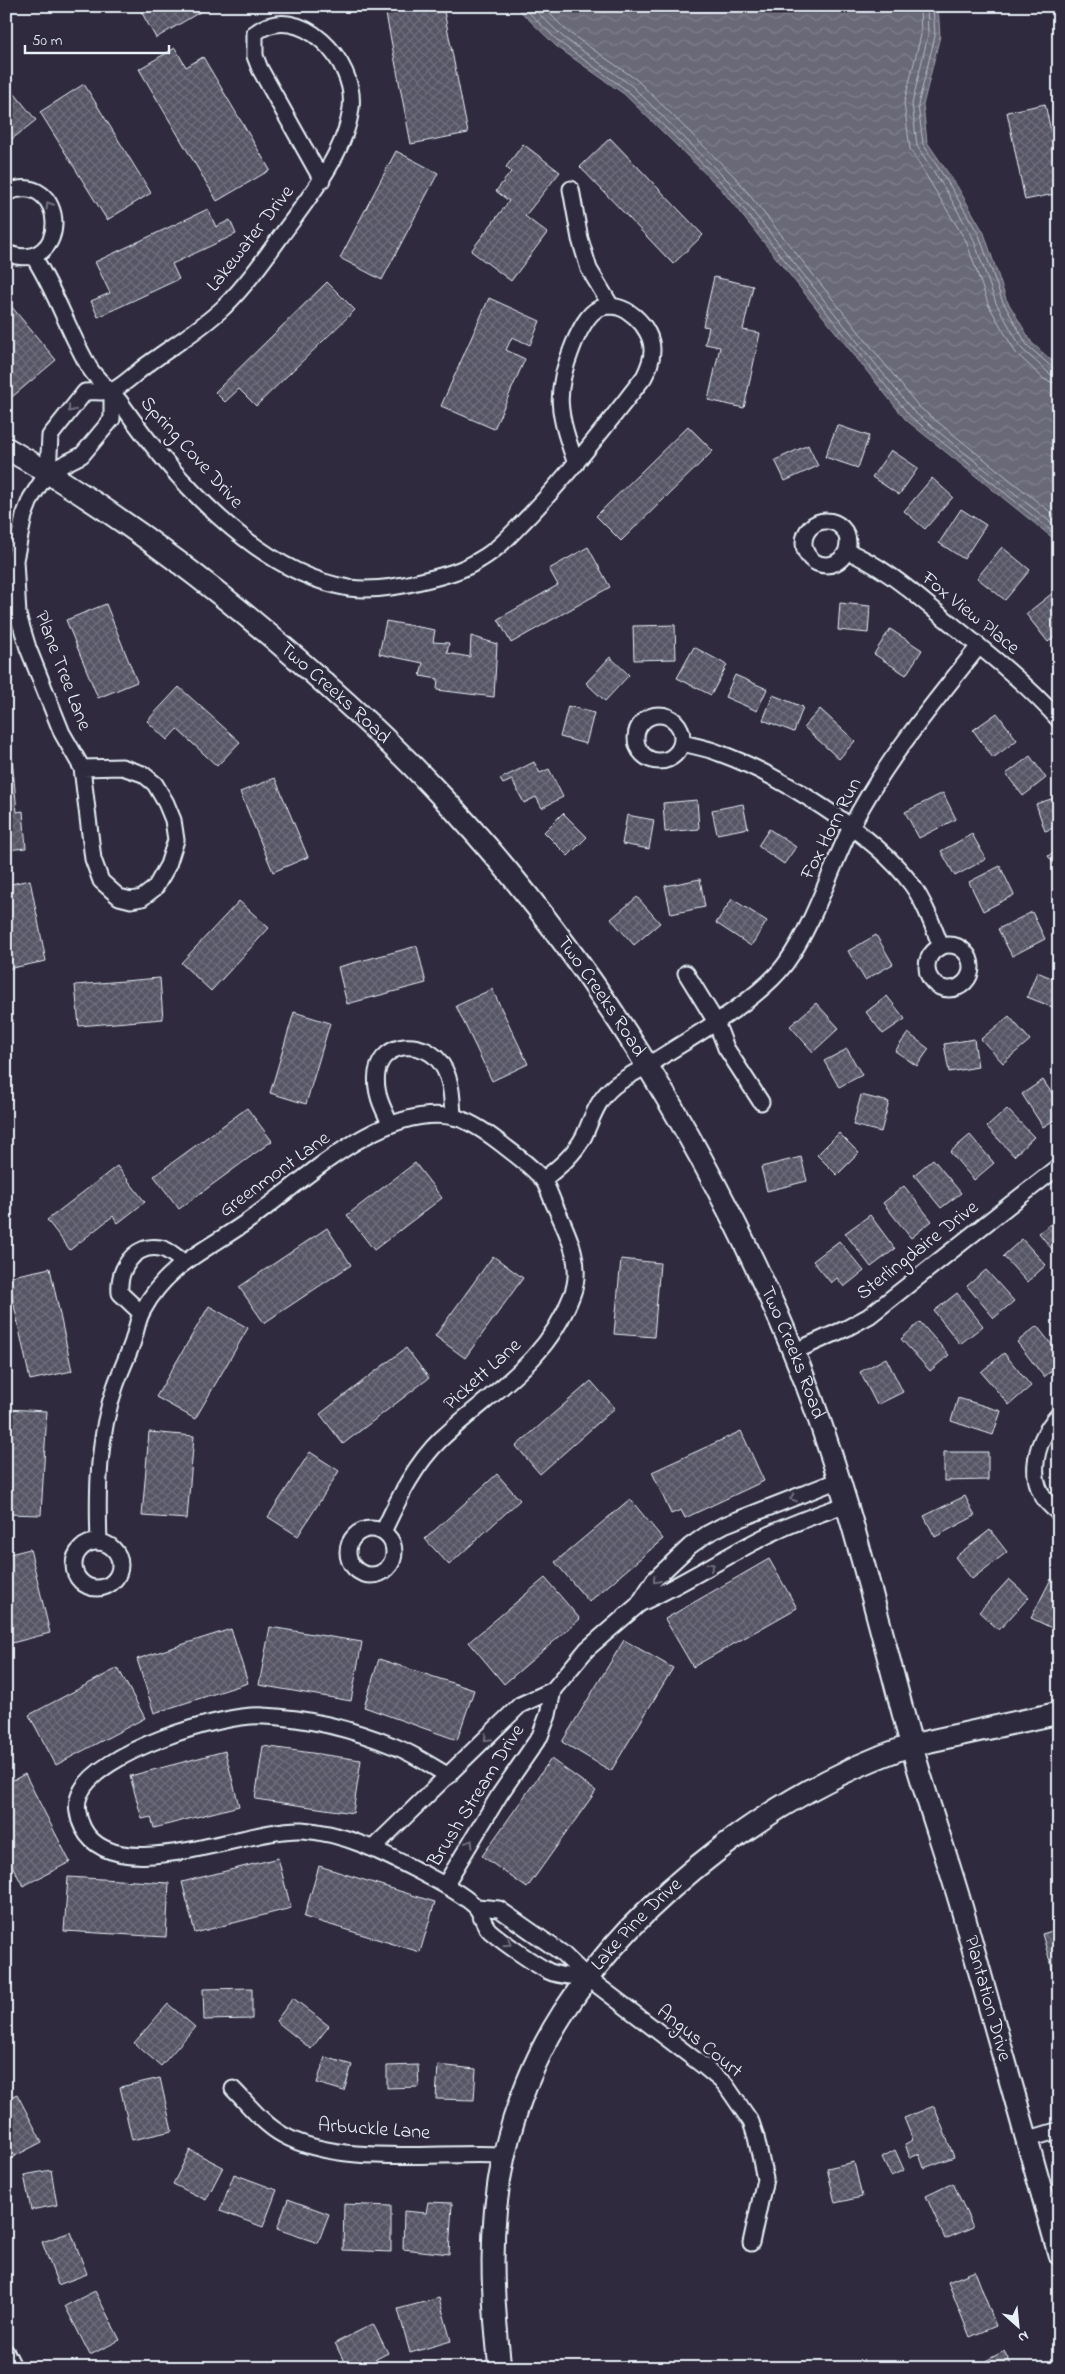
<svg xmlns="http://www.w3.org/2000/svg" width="1065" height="2374" font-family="'Indie Flower',sans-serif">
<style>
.water{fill:url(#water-waves);stroke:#9c9fab}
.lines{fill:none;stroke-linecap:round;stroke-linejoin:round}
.shore{stroke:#b5bbc5;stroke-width:1}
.building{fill:url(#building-cross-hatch);stroke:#e8f1f8}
.street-casing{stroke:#e8f1f8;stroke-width:19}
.secondary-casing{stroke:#e8f1f8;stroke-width:25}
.street{stroke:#2f2a3d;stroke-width:15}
.secondary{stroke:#2f2a3d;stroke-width:21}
.oneway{stroke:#70707e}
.labels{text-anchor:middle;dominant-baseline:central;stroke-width:5;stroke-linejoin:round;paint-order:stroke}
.street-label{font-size:20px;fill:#e8f1f8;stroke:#2f2a3d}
</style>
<defs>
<pattern id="water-waves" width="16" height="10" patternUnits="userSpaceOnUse" patternTransform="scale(1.25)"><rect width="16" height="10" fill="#696978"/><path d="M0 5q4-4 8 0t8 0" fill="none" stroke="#7e7f8c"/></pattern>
<pattern id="building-cross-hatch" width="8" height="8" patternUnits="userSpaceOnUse" patternTransform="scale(1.25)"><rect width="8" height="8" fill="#575565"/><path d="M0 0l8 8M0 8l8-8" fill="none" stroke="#6f6e7c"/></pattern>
</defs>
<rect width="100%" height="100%" fill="#2f2a3d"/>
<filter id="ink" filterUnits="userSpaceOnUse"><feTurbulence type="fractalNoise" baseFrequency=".02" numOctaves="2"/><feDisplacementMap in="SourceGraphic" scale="10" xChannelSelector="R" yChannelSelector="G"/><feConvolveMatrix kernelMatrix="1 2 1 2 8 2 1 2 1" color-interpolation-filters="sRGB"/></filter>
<g filter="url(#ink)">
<polygon class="water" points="515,6 938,6 940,36 923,105 927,142 957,186 984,233 1006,299 1032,343 1059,367 1059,543 906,420 721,189 624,94 556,46"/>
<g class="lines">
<g class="shore">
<polyline points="522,6 559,42 628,91 725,186 910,416 1059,537"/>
<polyline points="531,6 563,37 632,86 729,182 914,412 1059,529"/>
<polyline points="542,6 568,32 637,80 735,177 919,407 1059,519"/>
<polyline points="920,6 921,35 904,103 910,149 966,241 989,306 1016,353 1045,380 1059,384"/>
<polyline points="927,6 928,35 912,104 917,146 947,192 973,238 996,303 1022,349 1050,374 1059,376"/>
<polyline points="933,6 935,36 918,105 923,144 952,189 979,235 1002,300 1027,345 1054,369 1059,370"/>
</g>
</g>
<g class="building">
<polygon points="138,6 210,6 156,38"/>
<polygon points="401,6 443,6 468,133 411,144 385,9"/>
<polygon points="175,48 186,67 203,57 270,170 217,201 139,69"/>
<polygon points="6,83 36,120 6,144"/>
<polygon points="84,84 151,193 107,220 40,112"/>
<polygon points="1045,104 1059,168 1059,193 1025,200 1007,112"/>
<polygon points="610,138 703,235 673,264 580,167"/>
<polygon points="523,144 560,172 525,216 547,233 511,281 471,251 509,201 496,191 511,172 506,167"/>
<polygon points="396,151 438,173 382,280 340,258"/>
<polygon points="208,209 216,227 230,220 236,234 172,264 179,279 98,317 91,301 110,293 95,262"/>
<polygon points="714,277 753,286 743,330 760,333 744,408 708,400 720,347 705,344 709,327 703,326"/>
<polygon points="327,282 355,310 256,406 239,389 225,402 215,392"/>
<polygon points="489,298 540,321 530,345 512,337 506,350 525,359 494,429 441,406"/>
<polygon points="6,300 56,360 12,397 6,390"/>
<polygon points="837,425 869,436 858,468 825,457"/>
<polygon points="688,426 713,451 621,541 596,516"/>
<polygon points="808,445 818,466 785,481 775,460"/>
<polygon points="891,450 918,468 899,495 872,477"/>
<polygon points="932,478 953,497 925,529 904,511"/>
<polygon points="961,509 986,525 964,559 939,543"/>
<polygon points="588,547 610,587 511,643 498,619 558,585 549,569"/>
<polygon points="1002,547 1030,570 1005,600 977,578"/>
<polygon points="1059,588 1059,634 1048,642 1026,614"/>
<polygon points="840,603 870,606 868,633 838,630"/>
<polygon points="106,604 137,682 98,698 66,620"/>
<polygon points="386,621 435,630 433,642 449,643 447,653 470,657 471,636 497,644 494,697 437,690 438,679 420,676 423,663 379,654"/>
<polygon points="675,625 676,659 634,660 633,626"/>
<polygon points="890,629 922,650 906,675 874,654"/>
<polygon points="694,647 727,665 711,695 677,678"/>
<polygon points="610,657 629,675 605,701 586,683"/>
<polygon points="735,675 767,689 757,711 725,697"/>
<polygon points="179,687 240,742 217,766 177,729 167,740 147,721"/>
<polygon points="773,695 803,707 794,732 763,720"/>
<polygon points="568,706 594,713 586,744 560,737"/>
<polygon points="820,709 855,741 839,759 804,727"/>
<polygon points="997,713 1017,740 993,758 973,730"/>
<polygon points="1030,756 1046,778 1023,796 1006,774"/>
<polygon points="12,758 17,812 23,811 26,848 6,850 6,759"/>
<polygon points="534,762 540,773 549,769 563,797 542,808 536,797 524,803 512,780 503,784 500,779"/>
<polygon points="275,778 308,857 273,872 240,792"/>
<polygon points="943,793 956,819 919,838 905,812"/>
<polygon points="1054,798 1059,811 1059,826 1045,831 1036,804"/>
<polygon points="697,800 699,829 665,832 663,803"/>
<polygon points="743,804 748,828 717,834 712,810"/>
<polygon points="563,813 587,837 568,856 544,832"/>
<polygon points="627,815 654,820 649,849 622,844"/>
<polygon points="769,829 796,847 784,864 758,846"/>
<polygon points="972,834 986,859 955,876 941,851"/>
<polygon points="1059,848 1059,871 1048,856"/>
<polygon points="1000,866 1014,895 983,911 969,882"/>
<polygon points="700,879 705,907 671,914 665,886"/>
<polygon points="30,880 46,961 7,969 6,885"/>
<polygon points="637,897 660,923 634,945 611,919"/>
<polygon points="732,899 767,921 751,946 716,923"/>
<polygon points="239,901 269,928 211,991 181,963"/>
<polygon points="1032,912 1045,939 1012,956 998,929"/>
<polygon points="876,935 893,964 865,980 848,951"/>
<polygon points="417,946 426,983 347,1004 338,967"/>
<polygon points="1037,972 1059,981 1059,999 1055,1008 1027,997"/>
<polygon points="160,978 163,1019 79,1026 75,985"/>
<polygon points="492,989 528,1064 492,1081 456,1006"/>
<polygon points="887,996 905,1019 883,1034 866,1012"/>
<polygon points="816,1003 839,1028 813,1052 790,1026"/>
<polygon points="294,1012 330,1023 306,1104 270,1093"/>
<polygon points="1009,1016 1030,1040 1003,1063 981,1039"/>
<polygon points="908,1033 929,1049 917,1066 895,1051"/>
<polygon points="974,1039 978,1067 949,1072 944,1044"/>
<polygon points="847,1049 862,1075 839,1087 824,1061"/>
<polygon points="1043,1080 1059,1104 1059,1117 1043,1127 1022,1094"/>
<polygon points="861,1095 889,1102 881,1132 853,1125"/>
<polygon points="247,1108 272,1141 179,1209 154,1176"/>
<polygon points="1007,1109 1034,1137 1014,1156 987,1127"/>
<polygon points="839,1133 859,1153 837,1175 817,1155"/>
<polygon points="970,1135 994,1163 974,1180 950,1152"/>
<polygon points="801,1157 807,1181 767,1191 761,1167"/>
<polygon points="933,1159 961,1193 941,1208 914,1175"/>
<polygon points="415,1163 442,1198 374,1250 347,1215"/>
<polygon points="117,1166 145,1202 118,1223 113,1216 70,1250 47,1220"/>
<polygon points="904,1186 932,1221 911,1238 883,1203"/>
<polygon points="870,1215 895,1249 871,1267 845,1233"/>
<polygon points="1059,1217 1059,1258 1039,1233"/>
<polygon points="327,1228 351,1265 264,1323 239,1287"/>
<polygon points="1022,1239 1046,1265 1027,1282 1003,1256"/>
<polygon points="839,1241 864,1271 844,1287 837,1278 831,1283 813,1261"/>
<polygon points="493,1256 523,1278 465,1358 435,1336"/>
<polygon points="621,1259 660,1263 654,1337 614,1334"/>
<polygon points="50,1268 72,1371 30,1380 8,1277"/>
<polygon points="986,1270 1014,1301 994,1318 967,1286"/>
<polygon points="957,1293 983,1326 960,1344 934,1311"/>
<polygon points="209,1306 248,1328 195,1419 156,1397"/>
<polygon points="920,1322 949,1355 930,1371 901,1339"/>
<polygon points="1037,1326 1059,1354 1059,1365 1044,1377 1017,1342"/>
<polygon points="406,1348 429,1378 343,1444 320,1414"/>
<polygon points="1004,1353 1031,1386 1009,1405 981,1372"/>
<polygon points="886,1358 903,1392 877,1405 860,1372"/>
<polygon points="591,1381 615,1408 540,1474 516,1446"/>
<polygon points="958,1398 1001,1411 993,1435 951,1421"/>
<polygon points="6,1409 47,1411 41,1515 6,1514"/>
<polygon points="741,1431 764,1481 685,1518 681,1510 671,1514 652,1472"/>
<polygon points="149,1432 194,1436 187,1519 142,1516"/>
<polygon points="310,1452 339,1471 298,1536 268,1517"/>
<polygon points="944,1452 988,1452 988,1480 944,1481"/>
<polygon points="497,1474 520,1500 449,1565 425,1539"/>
<polygon points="965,1496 975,1516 935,1537 924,1516"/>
<polygon points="630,1499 663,1539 589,1602 555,1562"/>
<polygon points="990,1530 1007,1552 972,1579 955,1557"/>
<polygon points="30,1549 50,1633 8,1644 6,1555"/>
<polygon points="769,1559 797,1608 693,1667 665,1619"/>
<polygon points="545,1578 580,1619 504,1684 469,1642"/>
<polygon points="1009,1579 1029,1597 999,1630 979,1612"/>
<polygon points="1051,1579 1059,1583 1058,1631 1031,1618"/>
<polygon points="270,1627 362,1642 351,1701 259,1685"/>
<polygon points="231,1629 248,1683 154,1713 137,1659"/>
<polygon points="624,1640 673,1668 611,1771 562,1742"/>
<polygon points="379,1659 474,1690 457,1740 364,1707"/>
<polygon points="118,1668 145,1718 56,1765 29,1715"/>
<polygon points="263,1746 361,1760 353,1813 255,1799"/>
<polygon points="225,1751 239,1806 154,1828 151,1817 142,1819 130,1776"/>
<polygon points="551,1759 596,1791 527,1888 482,1856"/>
<polygon points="25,1774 70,1862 23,1886 6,1854 6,1784"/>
<polygon points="278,1858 291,1908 195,1933 182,1882"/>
<polygon points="319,1866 435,1902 420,1952 304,1917"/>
<polygon points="68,1877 169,1883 166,1937 64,1931"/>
<polygon points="1059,1929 1059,1973 1054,1975 1042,1934"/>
<polygon points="252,1988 252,2019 204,2020 203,1989"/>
<polygon points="293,1998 329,2026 311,2049 276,2021"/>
<polygon points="168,2004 195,2027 161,2066 134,2043"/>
<polygon points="325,2057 352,2065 344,2091 317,2083"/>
<polygon points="418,2065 419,2087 387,2088 387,2066"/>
<polygon points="438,2065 476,2069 474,2100 436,2099"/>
<polygon points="160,2078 172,2131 132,2140 120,2087"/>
<polygon points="17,2094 42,2142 11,2158 6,2149 6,2099"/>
<polygon points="934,2106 954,2157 924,2168 919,2154 910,2158 905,2144 913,2140 904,2118"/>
<polygon points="190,2150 223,2167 206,2200 173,2184"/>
<polygon points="895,2150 904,2170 891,2176 882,2157"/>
<polygon points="854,2162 862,2197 835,2203 827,2168"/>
<polygon points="51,2170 57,2205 31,2210 24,2175"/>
<polygon points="234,2174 277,2190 263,2227 220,2211"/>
<polygon points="953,2183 973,2227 945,2239 926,2196"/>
<polygon points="288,2199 329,2214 318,2243 277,2229"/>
<polygon points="428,2202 452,2203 449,2254 403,2249 404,2211 426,2213"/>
<polygon points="344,2204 391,2206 391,2252 343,2250"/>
<polygon points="71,2232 87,2274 58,2285 42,2242"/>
<polygon points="975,2271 996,2326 970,2337 948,2282"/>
<polygon points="95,2291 120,2340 90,2355 65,2306"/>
<polygon points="439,2298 451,2341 410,2353 398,2309"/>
<polygon points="373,2324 388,2353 359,2368 347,2368 335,2343"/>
<polygon points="1004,2351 1013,2368 982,2368 980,2364"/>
<polygon points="122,2360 126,2368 106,2368"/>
</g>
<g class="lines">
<g class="street-casing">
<g id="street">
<polyline points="571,189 580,239 589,269 611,306"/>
<path d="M6,193C68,166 72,278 6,253"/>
<path d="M33,256C56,291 68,331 89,367C96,380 111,390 120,402C171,475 256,573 349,588C373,591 398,587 421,581C442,576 463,571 481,559C500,548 514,531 529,516C571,472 607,424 644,377C648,369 652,361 652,351C653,327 623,297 598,309C587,314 579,332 574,343C553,396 558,411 576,464"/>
<polyline points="48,472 82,455 112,419 112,391"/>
<circle cx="826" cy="543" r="22"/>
<path d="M847,551C886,568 912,592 944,618C984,650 1025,682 1059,720"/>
<circle cx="659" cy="738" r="23"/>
<path d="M682,743C694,746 707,748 719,753C778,774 875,834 912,885C925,903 933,926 941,947"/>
<path d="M82,768L122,767L143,774L155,784L166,803L173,820L176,840L168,865L155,888L142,898L131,900L119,897L101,881L93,859L82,768L62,733L28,648L18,615L15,560L24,516L31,498L48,472L50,436L85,392C93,391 103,393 111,391C121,388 139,370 148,364C174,345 201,329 224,307C246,285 263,261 281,236C307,200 346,153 351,108C357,61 299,0 255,33V56L260,69L322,180"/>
<circle cx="949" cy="967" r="22"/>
<polyline points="686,973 716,1022 726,1048 761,1102"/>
<path d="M390,1123C382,1107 374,1091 377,1072C383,1040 426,1039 442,1065C452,1080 452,1099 453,1117"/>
<path d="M543,1180C558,1168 575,1154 584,1136C593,1116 597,1100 614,1086C624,1078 636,1072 647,1066C686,1040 759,1001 786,963C815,922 829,872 851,827C884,762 934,703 979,646"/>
<path d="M141,1313L120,1293C118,1270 133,1244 160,1248C168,1249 177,1258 184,1262"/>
<polyline points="793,1352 847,1328 869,1316 1059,1166"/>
<path d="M1059,1414C1033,1443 1023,1488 1059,1513"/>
<circle cx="371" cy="1552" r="23"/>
<path d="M99,1542C97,1490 98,1437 115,1387C120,1372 127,1358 132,1344C136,1333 137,1320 143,1310C169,1262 210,1249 252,1218C306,1179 382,1103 454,1117C470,1121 486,1132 499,1142C513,1153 532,1166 543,1180C548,1187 551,1198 555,1206C568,1234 584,1265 572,1295C546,1364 492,1391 441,1439C414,1465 399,1498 383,1532"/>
<circle cx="97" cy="1565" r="23"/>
<path d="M639,1604C682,1585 722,1558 764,1537C791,1523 819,1514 847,1504"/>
<path d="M449,1776C431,1766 414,1754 396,1747C355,1730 308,1718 264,1716C222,1713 97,1752 80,1794C75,1804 78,1818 83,1828C114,1890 249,1827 302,1830C347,1833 385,1854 424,1874C441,1883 461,1893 475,1906C482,1913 483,1925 490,1931C504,1943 533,1963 548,1971C559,1977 576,1976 588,1978"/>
<polyline points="374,1847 520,1705 553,1690 587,1649 638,1605 654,1580 690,1546 707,1534 724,1525 839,1480"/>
<polyline points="445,1885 500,1794 540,1736 548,1715 553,1690"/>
<polyline points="477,1907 499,1909 562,1953 588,1978 702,2065 725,2084 751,2122 756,2137 765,2179 751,2243"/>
<path d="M233,2089C248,2104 263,2124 283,2135C340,2167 439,2151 504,2155"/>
<polyline points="1026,2140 1059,2130"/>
<polyline points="6,2352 14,2368"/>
</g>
</g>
<g class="secondary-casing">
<g id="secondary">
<path id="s1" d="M6,448C110,507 207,580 296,658C343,699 388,740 430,784C586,946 706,1143 792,1348C845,1476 875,1610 911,1743C926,1799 946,1853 962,1909C995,2024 1026,2139 1059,2254"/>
<path id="s2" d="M500,2368C492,2296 488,2227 504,2156C515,2107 536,2055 563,2013C639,1895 780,1789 912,1745L1059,1713"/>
</g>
</g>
<use href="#street" class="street"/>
<use href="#secondary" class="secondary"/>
</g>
<defs><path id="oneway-chevron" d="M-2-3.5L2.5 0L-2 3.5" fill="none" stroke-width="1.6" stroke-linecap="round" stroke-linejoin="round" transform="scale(1.25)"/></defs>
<g class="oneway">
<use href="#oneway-chevron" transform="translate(49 205) rotate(-122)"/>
<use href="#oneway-chevron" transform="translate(71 409) rotate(128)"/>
<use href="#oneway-chevron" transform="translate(793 1498) rotate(159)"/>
<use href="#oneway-chevron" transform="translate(711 1566) rotate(-29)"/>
<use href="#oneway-chevron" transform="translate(656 1580) rotate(131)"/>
<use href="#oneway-chevron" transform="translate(487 1738) rotate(135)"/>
<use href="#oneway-chevron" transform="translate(470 1843) rotate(-59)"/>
<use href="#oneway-chevron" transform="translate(508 1943) rotate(35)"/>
</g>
</g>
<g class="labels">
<g class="street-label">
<text transform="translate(251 239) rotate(-52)">Lakewater Drive</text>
<text transform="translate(191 453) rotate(48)">Spring Cove Drive</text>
<text transform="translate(970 614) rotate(39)">Fox View Place</text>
<text transform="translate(62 671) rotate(69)">Plane Tree Lane</text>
<text stroke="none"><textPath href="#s1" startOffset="411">Two Creeks Road</textPath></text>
<text transform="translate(832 829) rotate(-63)">Fox Horn Run</text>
<text stroke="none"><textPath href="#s1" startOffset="816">Two Creeks Road</textPath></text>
<text transform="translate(275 1175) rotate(-36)">Greenmont Lane</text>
<text transform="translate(918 1251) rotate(-38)">Sterlingdaire Drive</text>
<text stroke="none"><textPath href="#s1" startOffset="1221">Two Creeks Road</textPath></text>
<text transform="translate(483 1375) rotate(-42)">Pickett Lane</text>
<text transform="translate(477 1796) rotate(-58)">Brush Stream Drive</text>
<text stroke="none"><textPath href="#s2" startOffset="484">Lake Pine Drive</textPath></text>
<text stroke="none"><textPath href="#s1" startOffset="1896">Plantation Drive</textPath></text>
<text transform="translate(699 2042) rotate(39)">Angus Court</text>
<text transform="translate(374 2130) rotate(4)">Arbuckle Lane</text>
</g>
</g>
<rect width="1065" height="2374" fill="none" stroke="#2f2a3d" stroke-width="25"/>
<rect x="12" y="12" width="1040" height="2349" fill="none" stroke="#e8f1f8" stroke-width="2" filter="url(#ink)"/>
<g transform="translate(1018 2326) rotate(153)" stroke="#2f2a3d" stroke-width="4" paint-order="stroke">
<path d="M0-4L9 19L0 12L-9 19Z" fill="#e8f1f8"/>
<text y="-8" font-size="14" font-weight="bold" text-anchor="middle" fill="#e8f1f8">N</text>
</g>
<path d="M25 45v8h144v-8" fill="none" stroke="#e8f1f8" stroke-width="2.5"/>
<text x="32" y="45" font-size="15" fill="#e8f1f8" stroke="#2f2a3d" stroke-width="4" paint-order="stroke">50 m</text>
</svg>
